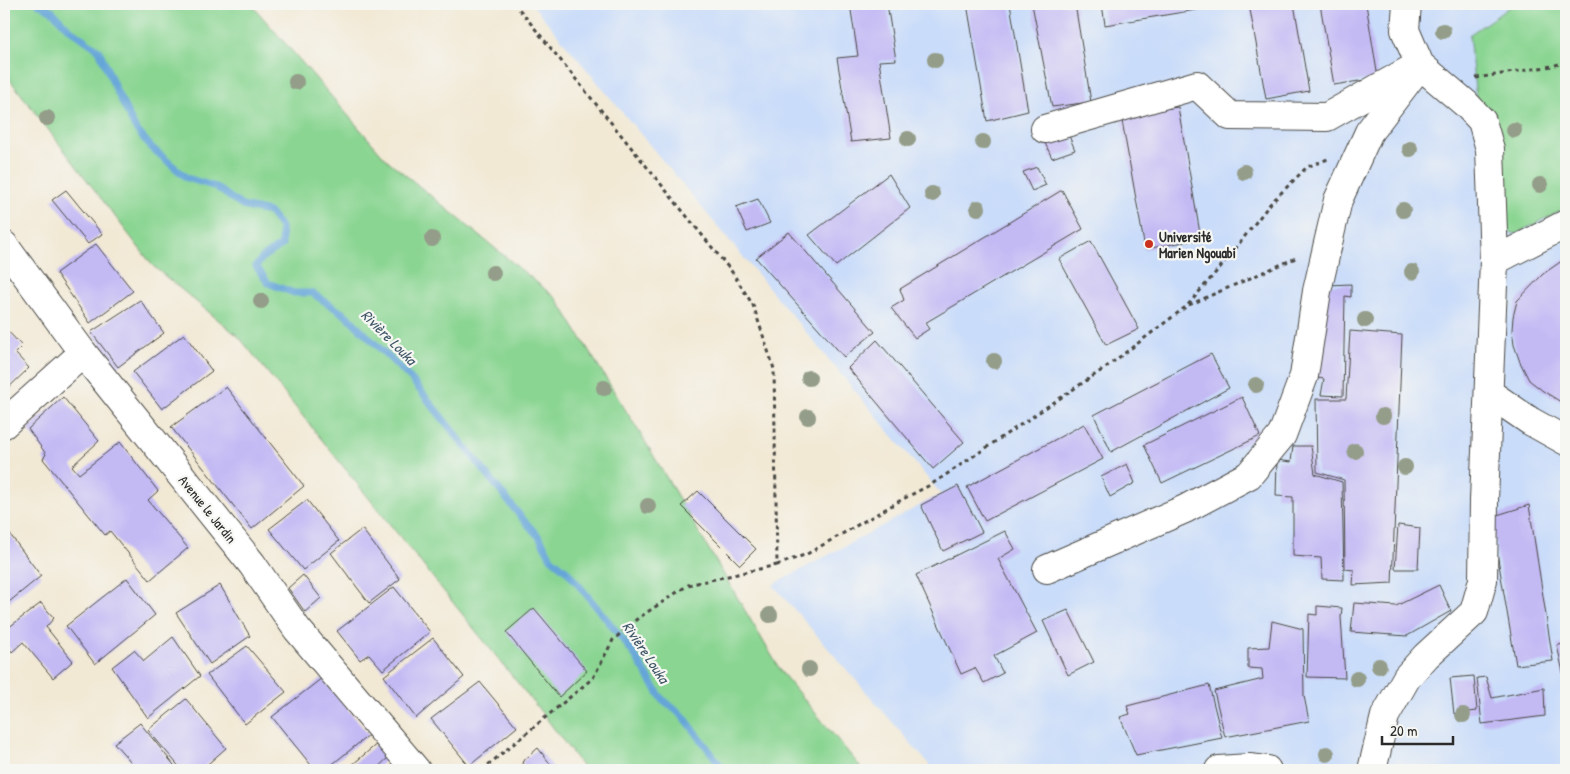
<svg xmlns="http://www.w3.org/2000/svg" width="1570" height="774" font-family="'Patrick Hand',sans-serif">
<style>
.built{fill:#c9dcf9}
.green{fill:#8ad592;stroke:#5a805e}
.lines{fill:none;stroke-linecap:round;stroke-linejoin:round}
.stream{stroke:#65a5d8;stroke-width:7}
.building{fill:#c3baf4}
.minor-casing{stroke:#494844;stroke-width:30}
.path{stroke:#494844;stroke-width:3;stroke-dasharray:4 4;stroke-linecap:butt}
.minor{stroke:#fff;stroke-width:28}
.tree{fill:#949d89}
.poi-dot{fill:#c8321e;stroke:#f6f6f2;stroke-width:2}
.labels{text-anchor:middle;dominant-baseline:central;stroke-width:4.5;stroke-linejoin:round;paint-order:stroke}
.poi-label{font-size:14px;font-weight:bold;fill:#2b2b2b;stroke:#f6f6f2;text-anchor:start}
.street-label{font-size:14px;fill:#2b2b2b;stroke:#f6f6f2}
.water-label{font-size:15px;font-style:italic;fill:#3f5668;stroke:#f6f6f2}
</style>
<rect width="100%" height="100%" fill="#f6f6f2"/>
<filter id="ink" filterUnits="userSpaceOnUse"><feTurbulence type="fractalNoise" baseFrequency=".02" numOctaves="2"/><feDisplacementMap in="SourceGraphic" scale="10" xChannelSelector="R" yChannelSelector="G"/><feConvolveMatrix kernelMatrix="1 2 1 2 8 2 1 2 1" color-interpolation-filters="sRGB"/></filter>
<filter id="wash" filterUnits="userSpaceOnUse"><feTurbulence type="fractalNoise" baseFrequency=".0096" numOctaves="4" result="noise"/><feDisplacementMap in="SourceGraphic" scale="20" xChannelSelector="R" yChannelSelector="G"/><feGaussianBlur stdDeviation="1.12" result="paint"/><feColorMatrix in="noise" values="0 0 0 0 0 0 0 0 0 0 0 0 0 0 0 0 0 1.4 0 .05"/><feComposite in="paint" operator="in"/></filter>
<g filter="url(#wash)">
<rect width="100%" height="100%" fill="#f2e9d5"/>
<polygon class="built" points="532,4 1566,4 1566,770 934,770 773,585 941,494"/>
<g class="green">
<polygon points="4,4 251,4 386,159 557,299 649,448 782,673 863,770 585,770 546,718 239,337 153,266 4,72"/>
<polygon points="1514,4 1566,4 1566,208 1516,234 1501,230 1493,220 1501,129 1476,98 1469,35"/>
</g>
<g class="lines">
<polyline class="stream" points="39,4 51,10 68,28 99,50 117,92 135,128 151,147 187,178 216,187 242,206 269,212 281,227 282,245 263,257 256,266 268,283 294,293 312,293 347,316 412,380 521,517 540,538 551,558 567,571 608,621 634,654 662,699 684,717 724,770"/>
</g>
<g id="blocks">
<g class="building">
<polygon points="850,4 887,4 896,60 879,61 891,138 851,142 837,58 858,56"/>
<polygon points="967,4 1010,4 1028,111 987,121"/>
<polygon points="1032,4 1075,4 1091,102 1052,107"/>
<polygon points="1102,4 1226,4 1226,5 1105,25"/>
<polygon points="1249,4 1294,4 1309,91 1266,99"/>
<polygon points="1320,4 1366,4 1378,78 1334,85"/>
<polygon points="1178,107 1201,239 1145,249 1121,115"/>
<polygon points="1067,131 1075,150 1052,158 1044,141"/>
<polygon points="1037,167 1046,185 1032,191 1023,172"/>
<polygon points="889,174 910,208 836,266 809,235"/>
<polygon points="66,190 102,234 88,244 52,200"/>
<polygon points="1062,190 1083,229 925,323 929,329 915,338 891,308 904,300 900,289"/>
<polygon points="758,199 770,223 747,232 736,207"/>
<polygon points="789,232 875,332 844,357 756,258"/>
<polygon points="1091,241 1139,329 1106,345 1059,259"/>
<polygon points="96,244 133,291 90,323 56,273"/>
<polygon points="1566,258 1566,405 1543,391 1529,380 1520,362 1514,345 1512,330 1513,317 1517,301 1543,274"/>
<polygon points="1351,284 1351,297 1345,296 1343,396 1321,395 1324,379 1318,378 1328,285"/>
<polygon points="140,300 164,333 118,367 91,332"/>
<polygon points="4,327 22,346 15,353 29,368 4,392"/>
<polygon points="1350,331 1402,335 1392,583 1353,585 1354,570 1345,569 1344,480 1317,472 1316,399 1346,399"/>
<polygon points="184,334 212,371 162,409 133,372"/>
<polygon points="877,340 964,442 933,469 848,368"/>
<polygon points="1211,354 1229,388 1111,452 1094,415"/>
<polygon points="226,387 304,486 252,529 171,427"/>
<polygon points="63,397 99,441 72,466 79,474 120,442 158,491 148,500 188,548 150,580 110,531 105,535 43,459 46,454 28,429"/>
<polygon points="1242,397 1260,436 1162,483 1144,445"/>
<polygon points="1084,424 1103,459 985,521 967,487"/>
<polygon points="1293,446 1311,446 1315,474 1342,482 1344,580 1322,579 1321,558 1293,556 1293,497 1276,496 1277,460 1291,462"/>
<polygon points="1127,464 1135,483 1110,497 1101,477"/>
<polygon points="958,486 982,532 943,551 921,505"/>
<polygon points="698,491 756,549 740,565 681,506"/>
<polygon points="307,500 339,541 303,570 269,529"/>
<polygon points="1529,505 1553,661 1516,665 1491,517"/>
<polygon points="1398,525 1420,528 1418,569 1395,569"/>
<polygon points="362,529 400,579 369,603 331,553"/>
<polygon points="1005,531 1015,549 998,559 1037,633 994,656 1003,673 984,683 975,668 961,674 916,575"/>
<polygon points="9,533 41,576 4,606 4,536"/>
<polygon points="303,575 321,598 305,612 288,588"/>
<polygon points="127,578 155,615 95,664 66,626"/>
<polygon points="220,585 250,636 210,664 176,613"/>
<polygon points="1439,585 1451,611 1407,636 1351,632 1354,603 1396,606"/>
<polygon points="394,587 430,632 383,670 369,654 360,660 337,631"/>
<polygon points="41,603 54,618 46,627 73,661 53,678 23,642 12,652 4,641 4,631"/>
<polygon points="1317,606 1342,608 1341,617 1345,678 1307,677 1309,614 1317,615"/>
<polygon points="534,608 587,671 559,697 506,632"/>
<polygon points="1068,610 1094,662 1068,675 1043,621"/>
<polygon points="1272,621 1303,629 1304,696 1309,721 1225,737 1214,691 1263,679 1262,669 1248,668 1248,648 1269,647"/>
<polygon points="173,637 200,676 148,718 112,667 134,650 144,661"/>
<polygon points="433,638 464,677 416,718 384,676"/>
<polygon points="1566,644 1566,677 1564,677 1557,645"/>
<polygon points="247,646 286,692 245,724 207,675"/>
<polygon points="1474,676 1477,711 1454,714 1450,678"/>
<polygon points="1486,677 1492,698 1544,688 1545,716 1482,724 1477,678"/>
<polygon points="322,678 369,735 325,770 315,770 272,717"/>
<polygon points="480,682 517,727 469,766 431,719"/>
<polygon points="1209,685 1222,738 1136,755 1120,717 1130,714 1127,706"/>
<polygon points="186,699 226,748 201,770 182,770 148,730"/>
<polygon points="140,723 178,770 138,770 114,743"/>
<polygon points="378,743 390,756 375,770 346,770"/>
<polygon points="538,748 555,770 528,770 522,762"/>
</g>
</g>
</g>
<g filter="url(#ink)">
<use href="#blocks" fill-opacity="0" stroke="#494844" stroke-width="1"/>
<g class="lines">
<g class="minor-casing">
<g id="minor">
<polyline points="1045,129 1197,85 1230,116 1327,117 1410,70"/>
<polyline points="4,245 83,353 252,564 297,629 416,770"/>
<polyline points="1494,261 1566,224"/>
<polyline points="1489,393 1530,421 1566,441"/>
<polyline points="4,424 83,353"/>
<polyline points="1047,569 1185,509 1249,475 1282,435 1304,376 1317,291 1338,200 1369,132 1420,65"/>
<polyline points="1219,770 1249,768 1267,770"/>
<polyline points="1372,770 1385,716 1407,677 1426,656 1474,612 1483,580 1484,500 1494,261 1490,149 1482,121 1466,104 1420,65 1405,30 1407,4"/>
</g>
</g>
<g class="path">
<polyline points="1476,78 1552,66 1566,62"/>
<polyline points="1189,305 1298,257"/>
<polyline points="777,565 807,554 903,499 932,484 1105,368 1187,306 1223,264 1270,204 1307,167 1328,159"/>
<polyline points="482,770 593,678 613,640 637,619 688,585 777,565 774,369 753,305 732,272 515,4"/>
</g>
<use href="#minor" class="minor"/>
</g>
<g class="tree">
<circle cx="1443" cy="31" r="8"/>
<circle cx="935" cy="60" r="8"/>
<circle cx="296" cy="82" r="8"/>
<circle cx="47" cy="118" r="8"/>
<circle cx="1514" cy="130" r="8"/>
<circle cx="908" cy="139" r="8"/>
<circle cx="983" cy="142" r="8"/>
<circle cx="1410" cy="149" r="8"/>
<circle cx="1244" cy="172" r="8"/>
<circle cx="1540" cy="185" r="8"/>
<circle cx="932" cy="194" r="8"/>
<circle cx="978" cy="208" r="8"/>
<circle cx="1403" cy="210" r="8"/>
<circle cx="432" cy="239" r="8"/>
<circle cx="1412" cy="272" r="8"/>
<circle cx="493" cy="273" r="8"/>
<circle cx="261" cy="301" r="8"/>
<circle cx="1365" cy="320" r="8"/>
<circle cx="994" cy="361" r="8"/>
<circle cx="809" cy="378" r="8"/>
<circle cx="1256" cy="385" r="8"/>
<circle cx="604" cy="388" r="8"/>
<circle cx="1383" cy="416" r="8"/>
<circle cx="808" cy="417" r="8"/>
<circle cx="1355" cy="451" r="8"/>
<circle cx="1405" cy="467" r="8"/>
<circle cx="648" cy="506" r="8"/>
<circle cx="770" cy="615" r="8"/>
<circle cx="1379" cy="666" r="8"/>
<circle cx="809" cy="669" r="8"/>
<circle cx="1357" cy="679" r="8"/>
<circle cx="1463" cy="715" r="8"/>
<circle cx="1327" cy="754" r="8"/>
</g>
</g>
<circle class="poi-dot" cx="1149" cy="244" r="5"/>
<g class="labels">
<g class="poi-label">
<text x="1159" y="236">Université<tspan x="1159" dy="16">Marien Ngouabi</tspan></text>
</g>
<g class="street-label">
<text transform="translate(208 509) rotate(51)">Avenue le Jardin</text>
</g>
<g class="water-label">
<text transform="translate(389 337) rotate(45)">Rivière Louka</text>
<text transform="translate(646 652) rotate(56)">Rivière Louka</text>
</g>
</g>
<rect width="1570" height="774" fill="none" stroke="#f6f6f2" stroke-width="20"/>
<path d="M1382 736v8h71v-8" fill="none" stroke="#2b2b2b" stroke-width="2.5"/>
<text x="1390" y="736" font-size="15" fill="#2b2b2b" stroke="#f6f6f2" stroke-width="4" paint-order="stroke">20 m</text>
</svg>
